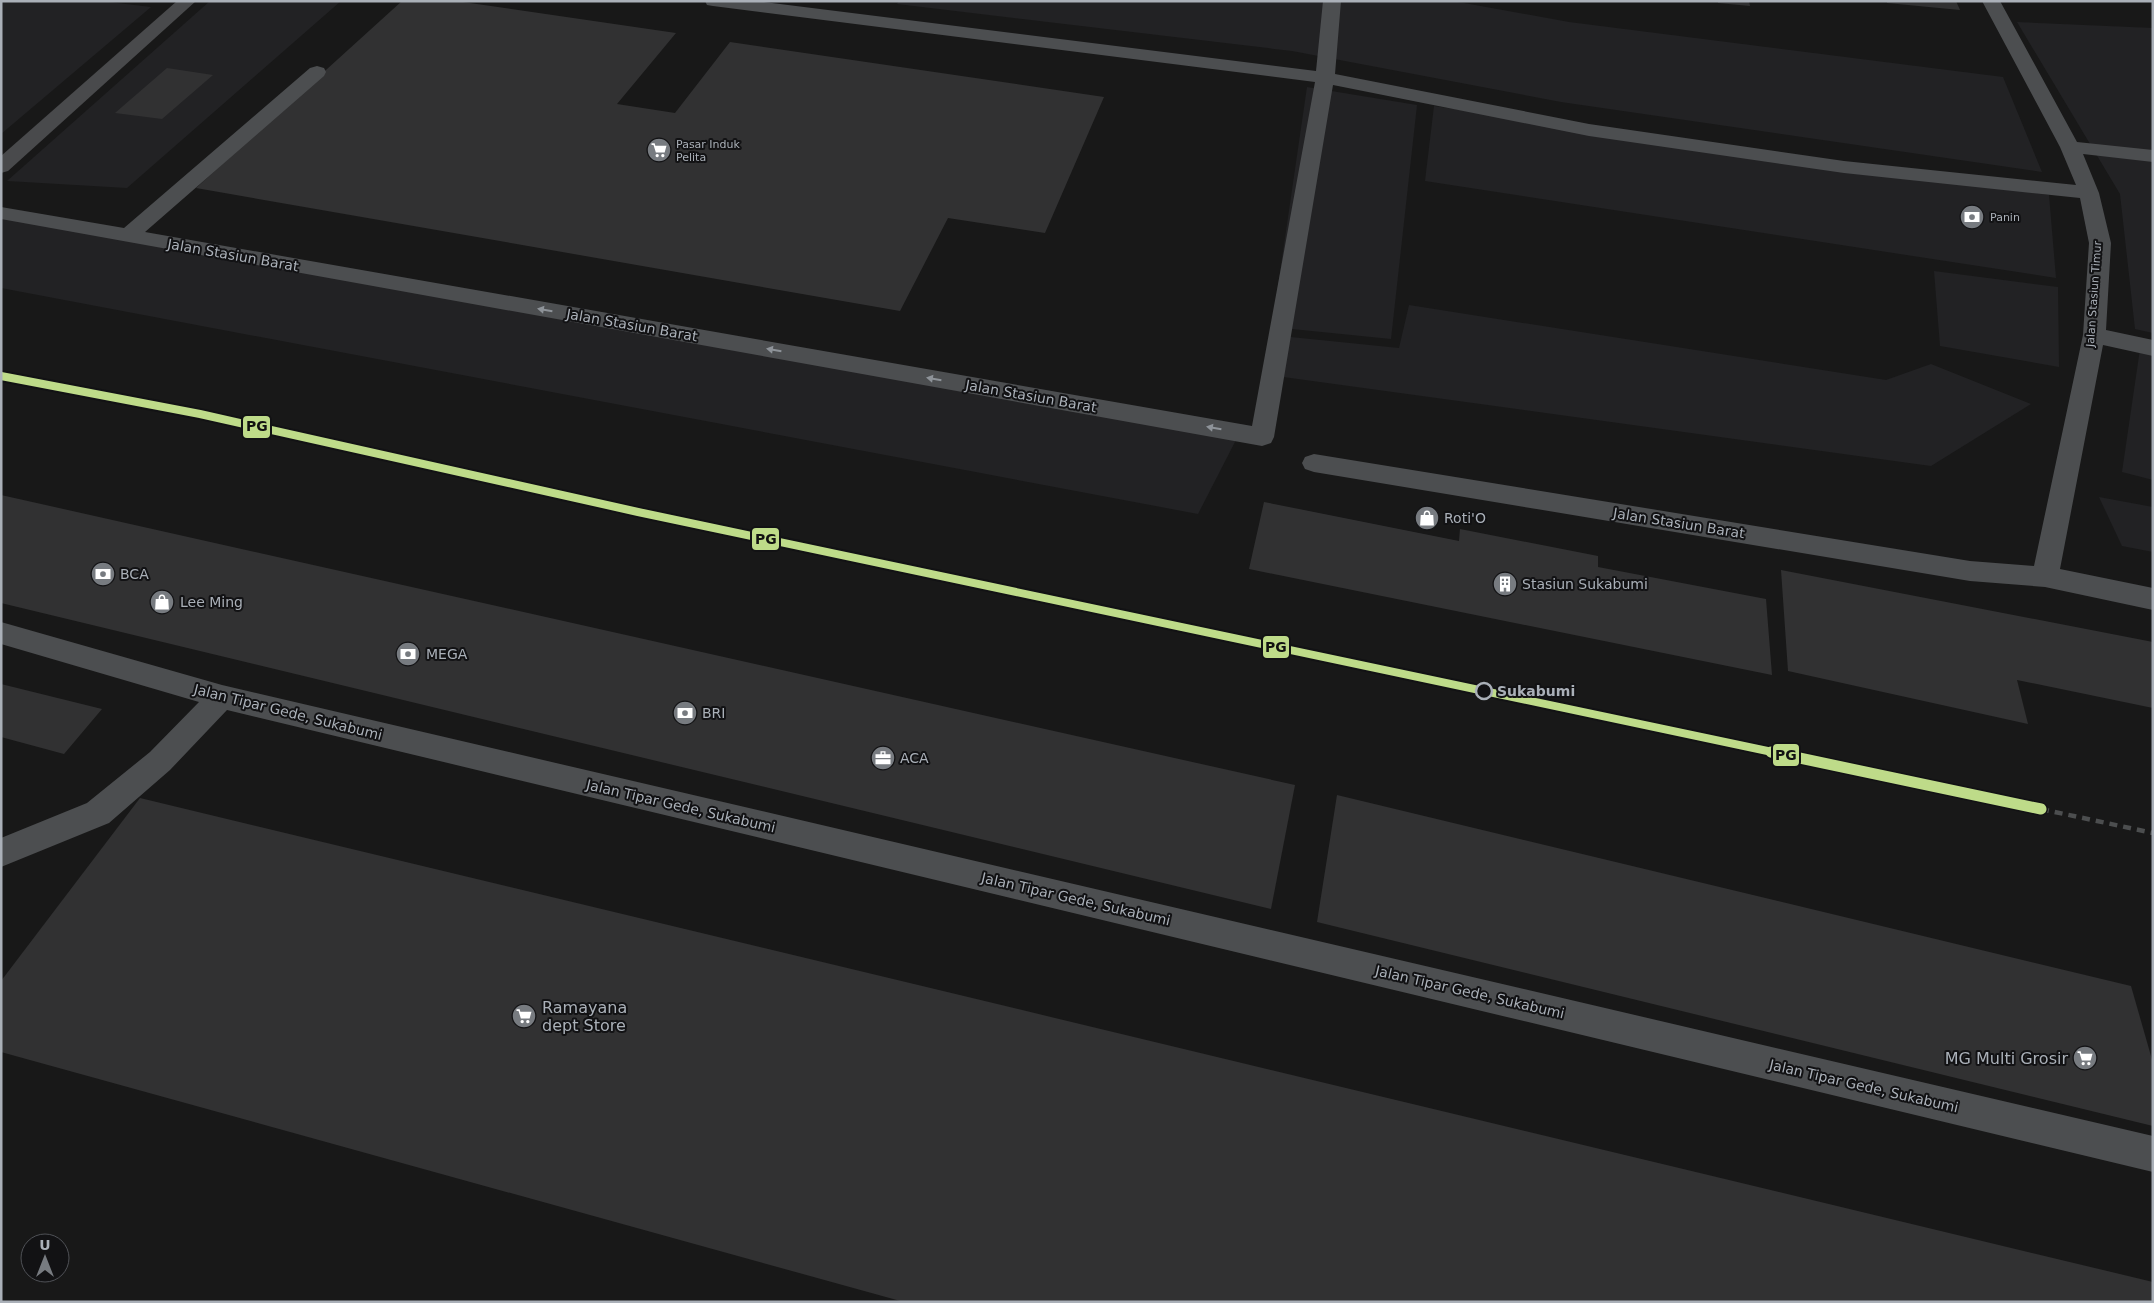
<svg xmlns="http://www.w3.org/2000/svg" width="2154" height="1303" font-family="'DejaVu Sans',sans-serif">
<style>
.built{fill:#222224}
.building{fill:#313132}
.lines{fill:none;stroke-linecap:round;stroke-linejoin:round}
.minor{fill:#4c4e50;fill-rule:evenodd}
.major{fill:#494a4c;fill-rule:evenodd}
.rail{stroke:#4c4e4f;stroke-width:4.5;stroke-dasharray:8 6;stroke-linecap:butt}
.rail-1-far1-casing{stroke:#121214;stroke-width:12}
.rail-1-casing{stroke:#121214;stroke-width:14}
.rail-1-far1{stroke:#bedb89;stroke-width:8}
.rail-1{stroke:#bedb89;stroke-width:11}
.oneway{fill:#8e9399}
.stop-dot{fill:#121214;stroke:#aab0b8;stroke-width:2.5}
.labels{text-anchor:middle;dominant-baseline:central;stroke-width:4;stroke-linejoin:round;paint-order:stroke}
.far-poi-label{font-size:11px;fill:#aab0b8;stroke:#121214;text-anchor:start}
.far-street-label{font-size:11px;fill:#aab0b8;stroke:#121214}
.street-label{font-size:14px;fill:#aab0b8;stroke:#121214}
.poi-label{font-size:14px;fill:#aab0b8;stroke:#121214;text-anchor:start}
.stop-label{font-size:14px;font-weight:bold;fill:#aab0b8;stroke:#121214;text-anchor:start}
.near-poi-label{font-size:16px;fill:#aab0b8;stroke:#121214;text-anchor:start}
.line-badge{stroke:#121214;stroke-width:2}
.pale-badge-label{font-size:14px;text-anchor:middle;font-weight:bold;fill:#111}
</style>
<rect width="100%" height="100%" fill="#181818"/>
<g class="built">
<polygon points="1,1 101,1 151,7 1,134"/>
<polygon points="210,1 341,1 127,188 7,181"/>
<polygon points="899,1 1453,1 1569,22 2003,77 2042,172 1561,102 1292,51 897,4"/>
<polygon points="2017,22 2153,28 2153,333 2135,329 2120,194"/>
<polygon points="1307,87 1417,105 1391,339 1272,327"/>
<polygon points="1434,106 2049,195 2056,278 1425,181"/>
<polygon points="1,217 1238,436 1198,514 1,288"/>
<polygon points="1934,271 2058,287 2059,367 1940,346"/>
<polygon points="1409,305 1886,380 1931,364 2031,404 1931,466 1276,376 1271,335 1399,348"/>
<polygon points="2140,349 2153,353 2153,480 2122,472"/>
<polygon points="2099,497 2153,507 2153,552 2122,546"/>
</g>
<g class="building">
<polygon points="402,1 456,1 676,33 617,104 675,113 730,42 1104,97 1045,233 948,218 900,311 196,188"/>
<polygon points="1718,1 1749,1 1750,6 1718,3"/>
<polygon points="1887,1 1956,1 1960,10 1887,3"/>
<polygon points="167,68 213,75 162,119 115,113"/>
<polygon points="1,495 1295,785 1271,909 1,603"/>
<polygon points="1264,502 1459,541 1460,529 1598,556 1598,567 1766,599 1772,675 1249,569"/>
<polygon points="1781,570 2153,642 2153,708 2017,680 2028,724 1788,671"/>
<polygon points="1,684 102,709 64,754 1,737"/>
<polygon points="1337,795 2131,986 2153,1063 2153,1126 1317,922"/>
<polygon points="140,798 2153,1282 2153,1302 904,1302 1,1052 1,981"/>
</g>
<g class="lines">
<g class="minor">
<polygon points="705,1 757,1 1316,71 1323,1 1341,1 1335,74 1589,124 1844,161 2076,185 2060,147 1982,1 2000,1 2077,142 2153,150 2153,162 2083,154 2099,193 2111,243 2106,330 2153,340 2153,356 2103,345 2060,569 2153,588 2153,610 2045,587 1970,581 1314,472 1305,469 1302,463 1305,457 1314,454 1970,561 2034,566 2083,335 2089,243 2080,198 1844,173 1589,136 1333,85 1274,437 1271,443 1262,446 1,219 1,207 124,228 310,68 317,66 324,68 326,72 324,76 145,232 1252,426 1315,82 713,6 707,5"/>
<polygon points="1,622 222,685 2153,1136 2153,1172 227,710 170,770 109,823 1,867 1,838 87,803 150,752 199,702 1,644"/>
</g>
<polygon class="major" points="177,1 196,1 8,171 1,173 1,156"/>
<polyline class="rail" points="2041,809 2153,833"/>
<g class="rail-1-far1-casing">
<polyline id="rail-1-far1" points="1,376 200,414 638,512 1777,753"/>
</g>
<g class="rail-1-casing">
<polyline id="rail-1" points="1771,752 2041,809"/>
</g>
<use href="#rail-1-far1" class="rail-1-far1"/>
<use href="#rail-1" class="rail-1"/>
</g>
<defs><path id="oneway-solid" d="M-6-.8H1V-3.2L6.5 0L1 3.2V.8H-6Z" transform="scale(1.25)"/></defs>
<g class="oneway">
<use href="#oneway-solid" transform="translate(545 310) rotate(-170)"/>
<use href="#oneway-solid" transform="translate(774 350) rotate(-170)"/>
<use href="#oneway-solid" transform="translate(934 379) rotate(-170)"/>
<use href="#oneway-solid" transform="translate(1214 428) rotate(-170)"/>
</g>
<defs>
<g id="supermarket-disc" transform="scale(1.25)"><circle r="9.5" fill="#777b80" stroke="#121214"/><path d="M-6-5.5h2.5l.6 2H6L4.5 2H-2.5L-4.4-4H-6ZM-1.5 3.2a1.3 1.3 0 1 0 .1 0ZM3 3.2a1.3 1.3 0 1 0 .1 0Z" fill="#fff"/></g>
<g id="bank-disc" transform="scale(1.25)"><circle r="9.5" fill="#777b80" stroke="#121214"/><path d="M-6-4H6V4H-6ZM0-2.3a2.3 2.3 0 1 0 0 4.6a2.3 2.3 0 1 0 0-4.6Z" fill="#fff"/></g>
<g id="shop-disc" transform="scale(1.25)"><circle r="9.5" fill="#777b80" stroke="#121214"/><path d="M-5-2.5h2.3a2.7 3.5 0 0 1 5.4 0H5L5.5 6h-11ZM-1.5-2.5h3a1.5 2.3 0 0 0-3 0Z" fill="#fff"/></g>
<g id="building-disc" transform="scale(1.25)"><circle r="9.5" fill="#777b80" stroke="#121214"/><path d="M-4-6H4V6H1V3H-1V6H-4ZM-2.5-4.3h1.7v1.8h-1.7ZM.8-4.3h1.7v1.8H.8ZM-2.5-1h1.7V.8h-1.7ZM.8-1h1.7V.8H.8Z" fill="#fff"/></g>
<g id="office-disc" transform="scale(1.25)"><circle r="9.5" fill="#777b80" stroke="#121214"/><path d="M-6-3h4V-5.5h4V-3h4V5H-6ZM-1-4.5V-3h2v-1.5ZM-6 0V1H6V0Z" fill="#fff"/></g>
</defs>
<g fill-rule="evenodd">
<use href="#supermarket-disc" x="659" y="150"/>
<use href="#bank-disc" x="1972" y="217"/>
<use href="#shop-disc" x="1427" y="518"/>
<use href="#bank-disc" x="103" y="574"/>
<use href="#building-disc" x="1505" y="584"/>
<use href="#shop-disc" x="162" y="602"/>
<use href="#bank-disc" x="408" y="654"/>
<use href="#bank-disc" x="685" y="713"/>
<use href="#office-disc" x="883" y="758"/>
<use href="#supermarket-disc" x="524" y="1016"/>
<use href="#supermarket-disc" x="2085" y="1058"/>
</g>
<circle class="stop-dot" cx="1484" cy="691" r="8"/>
<g class="labels">
<g class="far-poi-label">
<text x="676" y="144">Pasar Induk<tspan x="676" dy="13">Pelita</tspan></text>
<text x="1990" y="217">Panin</text>
</g>
<g class="far-street-label">
<text transform="translate(2094 294) rotate(-86)">Jalan Stasiun Timur</text>
</g>
<g class="street-label">
<text transform="translate(233 255) rotate(10)">Jalan Stasiun Barat</text>
<text transform="translate(632 325) rotate(10)">Jalan Stasiun Barat</text>
<text transform="translate(1031 396) rotate(10)">Jalan Stasiun Barat</text>
<text transform="translate(1679 523) rotate(9)">Jalan Stasiun Barat</text>
<text transform="translate(288 712) rotate(14)">Jalan Tipar Gede, Sukabumi</text>
<text transform="translate(681 806) rotate(13)">Jalan Tipar Gede, Sukabumi</text>
<text transform="translate(1076 899) rotate(13)">Jalan Tipar Gede, Sukabumi</text>
<text transform="translate(1470 992) rotate(13)">Jalan Tipar Gede, Sukabumi</text>
<text transform="translate(1864 1086) rotate(13)">Jalan Tipar Gede, Sukabumi</text>
</g>
<g class="poi-label">
<text x="1444" y="518">Roti'O</text>
<text x="120" y="574">BCA</text>
<text x="1522" y="584">Stasiun Sukabumi</text>
<text x="180" y="602">Lee Ming</text>
<text x="426" y="654">MEGA</text>
<text x="702" y="713">BRI</text>
<text x="900" y="758">ACA</text>
</g>
<g class="stop-label">
<text x="1497" y="691">Sukabumi</text>
</g>
<g class="near-poi-label">
<text x="542" y="1007">Ramayana<tspan x="542" dy="18">dept Store</tspan></text>
<text x="2068" y="1058" text-anchor="end">MG Multi Grosir</text>
</g>
</g>
<g class="line-badge">
<rect x="242" y="415" width="29" height="24" rx="5" fill="#bedb89"/>
<rect x="751" y="527" width="29" height="24" rx="5" fill="#bedb89"/>
<rect x="1262" y="635" width="28" height="24" rx="5" fill="#bedb89"/>
<rect x="1772" y="743" width="28" height="24" rx="5" fill="#bedb89"/>
</g>
<g class="pale-badge-label">
<text x="257" y="431">PG</text>
<text x="766" y="544">PG</text>
<text x="1276" y="652">PG</text>
<text x="1786" y="760">PG</text>
</g>
<rect width="2154" height="1303" fill="none" stroke="#aab0b8" stroke-width="5"/>
<g transform="translate(45 1258)"><circle r="24" fill="#121214" stroke="#4f5156"/>
<path d="M0-4L9 19L0 12L-9 19Z" fill="#777b80"/>
<text y="-8" font-size="14" font-weight="bold" text-anchor="middle" fill="#aab0b8">U</text>
</g>
</svg>
